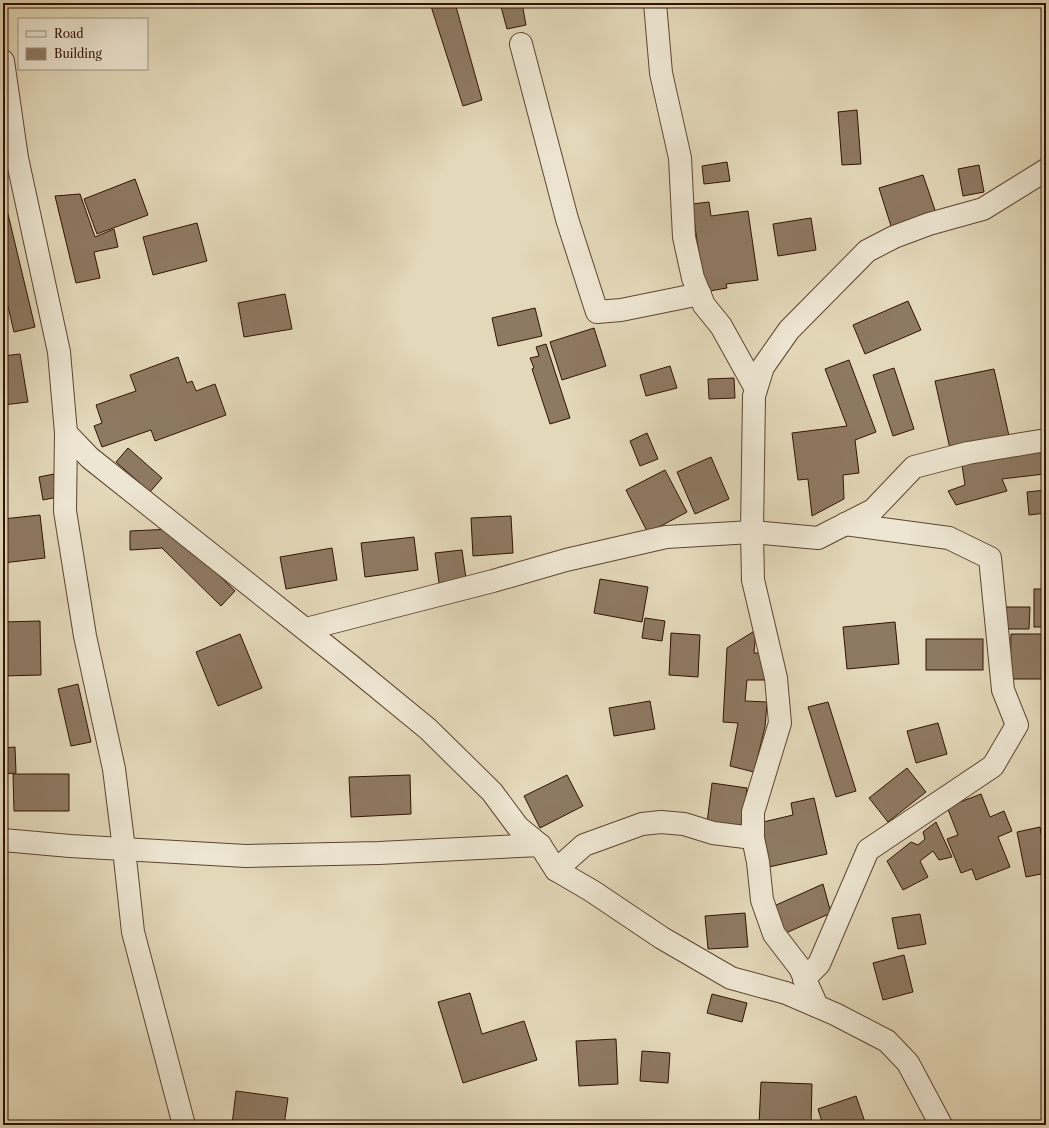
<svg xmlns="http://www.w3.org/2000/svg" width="1049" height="1128" font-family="'Libre Caslon Text',serif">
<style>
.building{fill:#8e7962;stroke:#321203}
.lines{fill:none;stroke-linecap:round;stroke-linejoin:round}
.street-casing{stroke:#5e4430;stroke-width:24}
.street{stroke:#ede6d2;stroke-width:22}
</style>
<rect width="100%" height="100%" fill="#e3d8b9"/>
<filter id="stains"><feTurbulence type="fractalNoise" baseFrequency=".005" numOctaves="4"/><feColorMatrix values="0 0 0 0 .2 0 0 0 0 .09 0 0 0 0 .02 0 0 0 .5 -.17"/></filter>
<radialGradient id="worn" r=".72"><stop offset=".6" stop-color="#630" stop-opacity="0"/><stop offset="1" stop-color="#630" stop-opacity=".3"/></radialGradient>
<g class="building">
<polygon points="430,3 455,3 482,100 463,106"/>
<polygon points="500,3 522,3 526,25 507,29"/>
<polygon points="857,110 861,164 842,165 838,112"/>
<polygon points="727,162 730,181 704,184 702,166"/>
<polygon points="979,165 984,192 963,196 958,169"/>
<polygon points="923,175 936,213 891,226 879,188"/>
<polygon points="135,179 148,215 97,234 84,199"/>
<polygon points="80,194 95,237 114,229 118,247 94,252 100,278 76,283 55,196"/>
<polygon points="709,202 711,216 748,211 758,280 726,284 727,288 704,292 692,204"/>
<polygon points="7,210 35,327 14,332 3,285 3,211"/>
<polygon points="811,218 816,250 778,256 773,224"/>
<polygon points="197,223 207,261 153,275 143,237"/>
<polygon points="285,294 292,329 244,337 238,303"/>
<polygon points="908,301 921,330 865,354 853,325"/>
<polygon points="535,308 542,336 498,346 492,318"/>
<polygon points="594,328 606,366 562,380 550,342"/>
<polygon points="546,344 570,418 550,424 532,369 534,368 530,358 539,356 536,347"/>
<polygon points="20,354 28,402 3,405 3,356"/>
<polygon points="178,357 187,383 192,381 196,391 215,384 226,415 155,441 151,430 102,447 94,426 102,423 96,405 136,391 130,375"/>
<polygon points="849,360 876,432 855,440 859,473 843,475 844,499 812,516 808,479 798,480 792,433 847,426 825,369"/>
<polygon points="670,366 677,388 646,396 640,375"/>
<polygon points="894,368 914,429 893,436 873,375"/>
<polygon points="994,369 1009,436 950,449 935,381"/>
<polygon points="734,378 735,398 709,399 708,379"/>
<polygon points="647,433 658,459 640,466 630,441"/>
<polygon points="128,448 162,478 150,492 116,462"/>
<polygon points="1046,451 1046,478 1044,478 1044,474 1002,479 1007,491 956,505 948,491 965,485 962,465"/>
<polygon points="711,457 729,499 695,514 677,472"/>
<polygon points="665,470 687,512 648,533 626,490"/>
<polygon points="54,474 58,497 43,500 39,477"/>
<polygon points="1046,490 1046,513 1029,515 1027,492"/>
<polygon points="40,515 45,558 3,563 3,519"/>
<polygon points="511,516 513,553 473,556 471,518"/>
<polygon points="172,529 235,591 221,606 162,548 130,550 130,531"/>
<polygon points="414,537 418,570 365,577 361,543"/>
<polygon points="332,548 337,580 286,589 280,557"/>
<polygon points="462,550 466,579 439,583 435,553"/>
<polygon points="600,579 648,587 642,622 594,613"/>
<rect x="1034" y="589" width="12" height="38"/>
<polygon points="1003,607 1030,607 1029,629 1002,629"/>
<polygon points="645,618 665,621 662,641 642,638"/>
<polygon points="40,621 41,675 3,676 3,622"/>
<polygon points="895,622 899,664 847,669 843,627"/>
<polygon points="756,630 754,653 762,653 765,680 747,680 745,701 767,702 765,727 754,772 730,766 738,723 723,722 727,648"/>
<polygon points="671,633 700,635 698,677 669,675"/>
<polygon points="240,634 262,688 218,706 196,652"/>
<polygon points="1011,634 1044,634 1043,679 1010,679"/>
<rect x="926" y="639" width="57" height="31"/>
<polygon points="78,684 91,742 71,746 58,689"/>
<polygon points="650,701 655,729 614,736 609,708"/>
<polygon points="828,702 856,791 836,797 808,707"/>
<polygon points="938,723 947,754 916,763 907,731"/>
<polygon points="15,747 16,773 3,774 3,748"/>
<polygon points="907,768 926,792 888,822 869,798"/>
<polygon points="13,774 69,774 69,811 14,811"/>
<polygon points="410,775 411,814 351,817 349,777"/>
<polygon points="567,775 583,806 540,828 524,796"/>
<polygon points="712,783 747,788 742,827 707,823"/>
<polygon points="981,794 990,817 1004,811 1012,831 998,837 1010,867 976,880 972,869 961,873 947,839 958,835 947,807"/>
<polygon points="814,798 827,854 769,867 759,823 793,815 791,803"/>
<polygon points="936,822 952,857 939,860 933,851 920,861 928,877 903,890 887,861 911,842 918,845 925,839 923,832"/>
<polygon points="1040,827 1042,839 1046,838 1046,873 1026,877 1017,832"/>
<polygon points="823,884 831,913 786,933 774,906"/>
<polygon points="745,913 748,947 708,949 705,916"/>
<polygon points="920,914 926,944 898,949 892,918"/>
<polygon points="904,955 913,992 883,1000 873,963"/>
<polygon points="470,993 482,1034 524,1021 537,1060 463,1083 438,1002"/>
<polygon points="712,994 747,1003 742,1022 707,1013"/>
<polygon points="616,1039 618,1084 579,1086 576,1041"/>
<polygon points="642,1051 670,1053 668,1083 640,1081"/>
<polygon points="761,1082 812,1084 811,1125 759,1125"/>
<polygon points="236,1091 288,1098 284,1125 232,1125"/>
<polygon points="856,1096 866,1125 823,1125 818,1109"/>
</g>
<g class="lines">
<g class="street-casing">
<g id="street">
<polyline points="655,3 661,73 680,158 684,237 693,278 704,305 721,326 756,389"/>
<polyline points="521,44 567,219 597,312 621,310 700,294"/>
<polyline points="3,61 17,158 59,352 66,433 65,511 85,636 114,769 124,849 133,932 184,1125"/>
<polyline points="66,433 90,458 350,665 428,729 492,792 518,827 540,845"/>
<polyline points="306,629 493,581 566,560 666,537 752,532 818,538 873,510 914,467 968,453 1046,440"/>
<polyline points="3,840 70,846 246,856 379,853 540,845 556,870 592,891 662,938 731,978 786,993 835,1014 887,1041 908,1063 941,1125"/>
<polyline points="556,870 584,845 642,824 661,822 684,824 713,833 753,838"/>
<polyline points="804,979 819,964 868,850 993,766 1017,725 1003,690 990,558 949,538 845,524"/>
<polyline points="817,1006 800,968 774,934 762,900 758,862 753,838 753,812 780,723 776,678 753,580 752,532 754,396 763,367 789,330 867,251 894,237 929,224 983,209 1046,170"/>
</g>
</g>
<use href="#street" class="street"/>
</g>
<rect width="1049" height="1128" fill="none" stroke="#e3d8b9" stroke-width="16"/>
<rect x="4" y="4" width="1041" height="1120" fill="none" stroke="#321203" stroke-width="2"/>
<rect x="8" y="8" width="1033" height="1112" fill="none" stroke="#321203"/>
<rect x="18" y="18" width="130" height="52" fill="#ede6d2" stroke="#a2917f"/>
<rect x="26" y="31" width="20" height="6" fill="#ede6d2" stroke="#a2917f"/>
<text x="54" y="38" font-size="12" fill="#321203">Road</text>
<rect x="26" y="48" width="20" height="12" fill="#8e7962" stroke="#a2917f"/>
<text x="54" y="58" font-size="12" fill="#321203">Building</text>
<rect width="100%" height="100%" filter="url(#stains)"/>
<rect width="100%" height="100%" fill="url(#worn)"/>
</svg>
